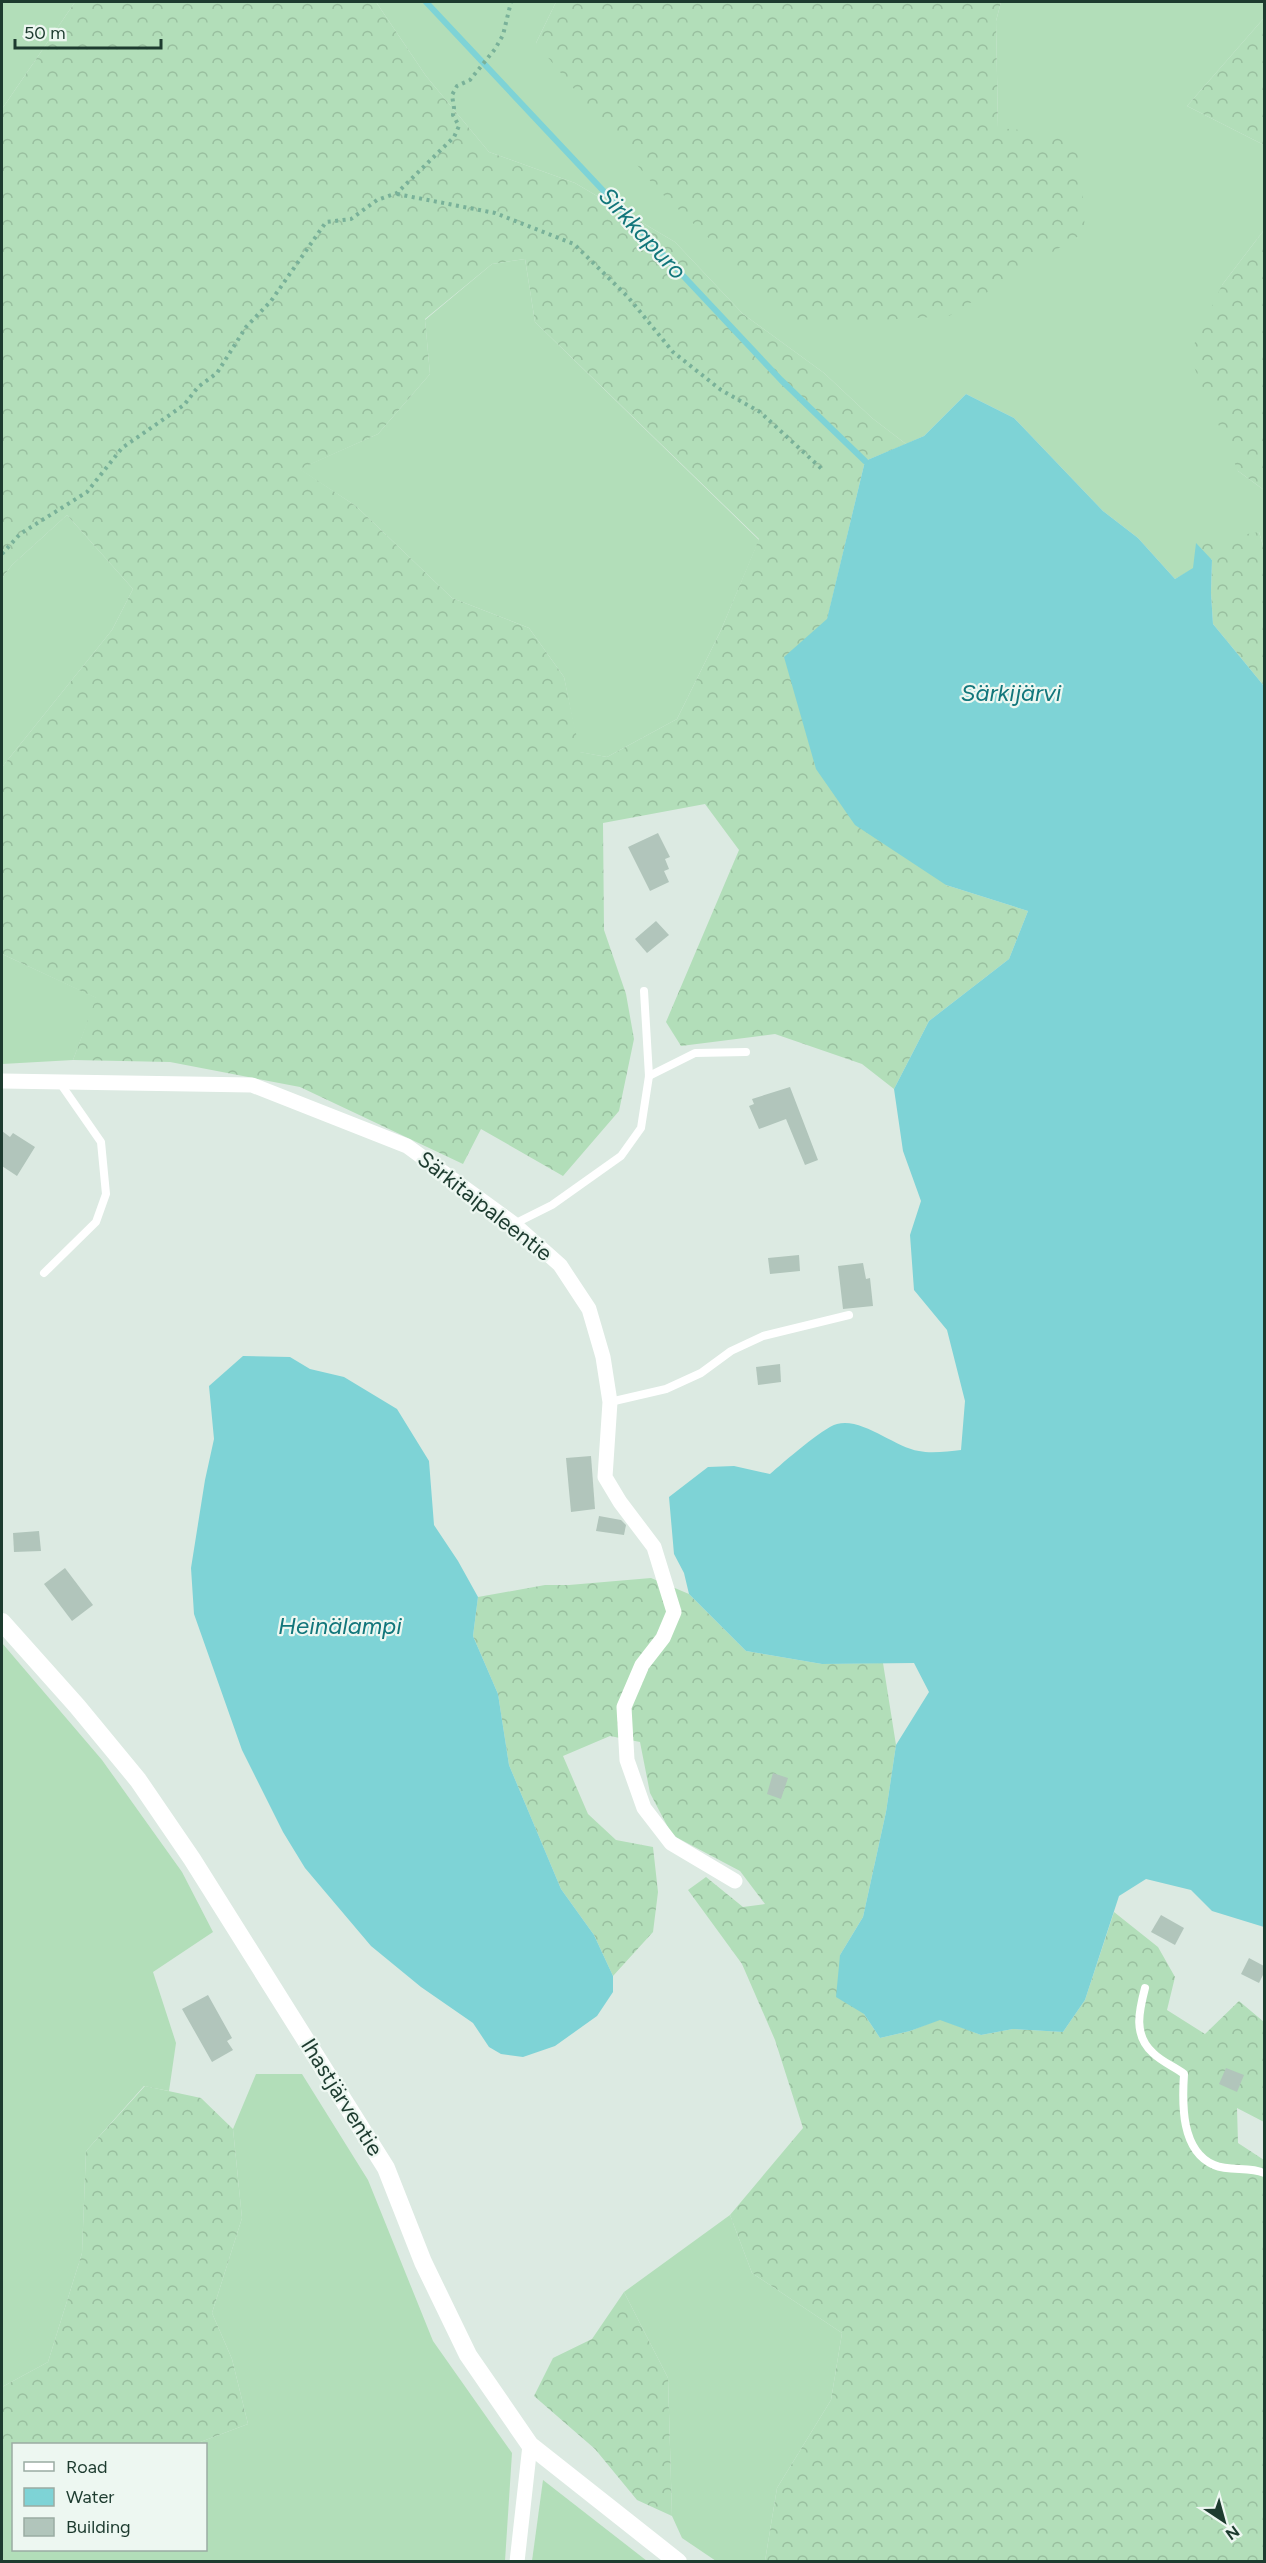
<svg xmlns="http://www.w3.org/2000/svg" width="1266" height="2563" font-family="Figtree,sans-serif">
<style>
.grass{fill:#b2deb9}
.forest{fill:url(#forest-crowns);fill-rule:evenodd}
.water{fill:#7ed3d6}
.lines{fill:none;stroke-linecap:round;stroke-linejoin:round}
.stream{stroke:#7ed3d6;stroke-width:6}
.building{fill:#b1c5bb}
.path{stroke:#79b199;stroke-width:4;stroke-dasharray:3 4.5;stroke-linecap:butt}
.service{stroke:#fff;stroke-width:8}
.minor{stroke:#fff;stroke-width:15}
.tertiary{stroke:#fff;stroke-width:18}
.labels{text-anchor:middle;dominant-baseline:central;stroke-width:4.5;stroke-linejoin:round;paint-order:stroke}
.street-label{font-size:22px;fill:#1d3b2f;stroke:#edf7f1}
.water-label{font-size:24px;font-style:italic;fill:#12767b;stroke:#edf7f1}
</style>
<defs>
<pattern id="forest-crowns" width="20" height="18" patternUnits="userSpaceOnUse" patternTransform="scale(1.5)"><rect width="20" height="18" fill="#b2deb9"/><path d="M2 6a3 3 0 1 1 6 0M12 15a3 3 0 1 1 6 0" fill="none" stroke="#99bf9f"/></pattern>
</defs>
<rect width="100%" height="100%" fill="#dceae2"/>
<g class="grass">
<polygon points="2,2 75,2 2,109"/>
<polygon points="376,2 556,2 536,43 998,128 996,21 1001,2 1264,2 1264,18 1187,106 1264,145 1264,230 1222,285 1238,471 1264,490 1264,549 1259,532 1175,579 1138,538 1103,511 1014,418 966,394 924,436 906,444 872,418 824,373 743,314 675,242 575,183 489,152 426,76"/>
<polygon points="525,259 535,322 759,540 721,630 677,719 607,757 579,752 564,677 529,628 452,598 356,506 299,469 378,434 430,374 425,320 492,264"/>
<polygon points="67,515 133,589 112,630 2,767 2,578 12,565"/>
<polygon points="2,954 97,998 73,1060 2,1064"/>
<polygon points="2,1643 102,1760 182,1872 213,1932 153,1972 176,2043 169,2091 144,2086 86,2151 82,2253 48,2362 2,2387"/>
<polygon points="256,2074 302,2074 368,2180 433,2341 512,2453 505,2561 2,2561 2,2447 13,2447 14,2550 206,2550 206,2444 195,2444 248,2424 232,2359 212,2313 242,2218 233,2129"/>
<polygon points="730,2215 752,2273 842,2333 831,2400 777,2488 765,2561 716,2561 682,2538 672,2516 668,2378 624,2292"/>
<polygon points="543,2480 647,2561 532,2561"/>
</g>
<g class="forest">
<path d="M75,2H376L426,76L489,152L575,183L675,242L743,314L824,373L872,418L906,444L865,461L827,620L946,885L1028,911L1009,959L929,1021L894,1089L862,1064L775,1034L681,1046L666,1022L739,850L705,804L603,823L604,930L626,994L634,1039L619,1111L563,1176L481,1129L463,1164L300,1087L170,1062L73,1060L96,998L2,954V767L112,630L133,589L67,515L12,565L2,578V109ZM525,259L535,322L759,539L721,630L677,719L607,757L580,752L564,677L529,628L452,598L356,506L300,469L378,434L430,374L425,319L492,264Z"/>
<polygon points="556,2 1001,2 996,21 998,128 1079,135 1085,232 949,316 800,325 657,189 536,43"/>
<polygon points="1264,18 1264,145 1187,106"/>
<polygon points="1264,230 1264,490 1238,471 1189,355 1222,285"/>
<polygon points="1259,532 1264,549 1264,686 1213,624 1211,593 1212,560 1196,543"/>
<polygon points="651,1578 689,1594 746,1651 822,1664 883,1663 896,1745 886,1812 863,1917 840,1955 864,2014 880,2038 910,2031 940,2019 981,2035 1013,2029 1063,2032 1085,2000 1114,1912 1158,1947 1175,1977 1167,2010 1205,2034 1239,2001 1264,2022 1264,2122 1237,2108 1238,2143 1264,2160 1264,2561 765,2561 777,2488 831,2400 842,2333 752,2273 730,2215 803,2128 775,2040 742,1964 688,1890 706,1877 743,1907 765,1904 740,1871 672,1835 650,1793 640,1742 610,1736 563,1756 588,1814 616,1840 653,1847 658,1892 653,1932 613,1976 594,1935 561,1889 509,1765 498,1694 473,1636 478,1597 545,1585 569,1585"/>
<polygon points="145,2086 201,2098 233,2129 242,2218 212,2313 232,2359 248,2424 195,2444 14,2444 13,2447 2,2447 2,2387 48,2362 82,2253 86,2151"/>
<polygon points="624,2292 668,2378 672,2516 637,2500 595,2449 534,2396 553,2358 592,2339"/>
</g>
<g class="water">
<path d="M966,394L1014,418L1103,511L1138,538L1175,579L1193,568L1196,543L1212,560L1211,593L1213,624L1264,686V1927L1212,1911L1191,1890L1146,1879L1119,1896L1085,2000L1063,2032L1013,2029L981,2035L940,2020L910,2031L880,2038L864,2014L836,1997L840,1955L863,1917L886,1812L896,1745L929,1692L914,1663L822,1664L746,1651L689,1594L684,1573L674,1554L669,1497L708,1467L734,1466L770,1474C783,1463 822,1428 837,1424C862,1417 894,1447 919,1451C932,1454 949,1451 961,1450L965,1401L947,1330L914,1290L910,1235L921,1201L903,1151L894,1089L929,1021L1009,959L1028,911L946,885L855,825L816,769L784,657L827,619L865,461L924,436Z"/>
<polygon points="243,1356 290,1357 310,1369 344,1377 397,1409 429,1461 434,1525 458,1561 478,1597 473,1636 498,1694 509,1765 561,1889 594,1935 613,1976 613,1992 597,2016 555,2046 523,2057 501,2054 489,2047 473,2023 421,1987 371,1946 305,1868 283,1832 242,1750 194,1614 191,1568 205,1480 214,1439 209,1386"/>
</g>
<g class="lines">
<polyline class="stream" points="426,2 781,380 865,461"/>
</g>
<g class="building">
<polygon points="658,833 670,857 665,859 669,869 664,871 669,882 650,891 628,847"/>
<polygon points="656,921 669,935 647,953 635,939"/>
<polygon points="790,1087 818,1160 805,1165 786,1119 759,1129 749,1106 754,1104 752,1099"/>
<polygon points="2,1131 10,1137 13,1133 35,1147 17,1176 2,1166"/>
<polygon points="799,1255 800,1271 770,1274 768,1258"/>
<polygon points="863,1263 866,1279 870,1278 873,1306 843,1309 838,1266"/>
<polygon points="780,1364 781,1382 758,1385 756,1367"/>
<polygon points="591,1456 595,1509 571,1512 566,1458"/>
<polygon points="599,1516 621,1520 626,1525 624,1535 596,1531"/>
<polygon points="39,1531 41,1551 14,1552 13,1533"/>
<polygon points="65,1568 93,1605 72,1621 44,1584"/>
<polygon points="773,1773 788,1778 781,1799 767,1794"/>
<polygon points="1161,1915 1184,1928 1175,1945 1151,1932"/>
<polygon points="1249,1958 1264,1966 1264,1973 1259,1983 1241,1974"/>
<polygon points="208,1995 232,2038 227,2041 233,2050 212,2062 182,2009"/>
<polygon points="1226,2068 1244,2075 1237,2092 1219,2084"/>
</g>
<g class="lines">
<g class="path">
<polyline points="397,194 495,213 574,244 628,297 673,352 721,390 760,412 824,471"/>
<polyline points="2,554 20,534 87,492 122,448 184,405 198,387 217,373 246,327 271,301 326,222 351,219 377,200 397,193 454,137 459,126 453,115 454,108 452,95 457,86 470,80 495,49 503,35 511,2"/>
</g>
<g class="service">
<polyline points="649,1076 695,1053 746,1052"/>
<polyline points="514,1224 552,1205 621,1156 641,1128 649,1076 644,991"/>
<polyline points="44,1273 96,1222 106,1194 101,1142 60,1083"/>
<polyline points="610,1402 666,1389 701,1373 731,1351 763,1336 849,1315"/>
<path d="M1145,1988C1139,2011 1133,2035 1153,2053C1162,2062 1175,2067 1184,2074C1182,2104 1181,2151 1214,2165C1230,2172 1249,2166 1264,2173"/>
</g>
<g class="minor">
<polyline points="2,1081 252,1085 407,1146 514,1224 560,1265 589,1309 603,1357 610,1402 605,1477 620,1502 654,1547 674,1612 663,1638 642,1665 624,1707 627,1760 644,1808 671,1843 735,1881"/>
<polyline points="517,2562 530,2445"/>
</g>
<polyline class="tertiary" points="2,1622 77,1706 138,1780 192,1859 386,2168 423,2262 468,2355 530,2445 678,2562"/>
</g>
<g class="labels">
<g class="street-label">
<text transform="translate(485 1206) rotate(38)">Särkitaipaleentie</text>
<text transform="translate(342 2097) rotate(58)">Ihastjärventie</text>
</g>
<g class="water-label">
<text transform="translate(643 233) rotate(47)">Sirkkapuro</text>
<text x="1011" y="692">Särkijärvi</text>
<text x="340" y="1625">Heinälampi</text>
</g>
</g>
<rect width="1266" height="2563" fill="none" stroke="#1d3b2f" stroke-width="6"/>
<rect x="12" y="2443" width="195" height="108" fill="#edf7f1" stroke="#9aaca3" stroke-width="1.5"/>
<rect x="24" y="2462" width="30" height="9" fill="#ffffff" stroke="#9aaca3" stroke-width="1.5"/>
<text x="66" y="2473" font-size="18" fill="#1d3b2f">Road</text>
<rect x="24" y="2488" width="30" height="18" fill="#7ed3d6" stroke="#9aaca3" stroke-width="1.5"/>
<text x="66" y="2503" font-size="18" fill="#1d3b2f">Water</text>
<rect x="24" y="2518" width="30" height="18" fill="#b1c5bb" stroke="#9aaca3" stroke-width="1.5"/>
<text x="66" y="2533" font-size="18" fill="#1d3b2f">Building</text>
<g transform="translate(1224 2521) rotate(144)" stroke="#edf7f1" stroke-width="4.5" paint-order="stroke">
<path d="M0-4.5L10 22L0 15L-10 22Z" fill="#1d3b2f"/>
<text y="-9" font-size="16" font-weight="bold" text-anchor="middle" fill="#1d3b2f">N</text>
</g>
<path d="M15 39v9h146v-9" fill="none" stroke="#1d3b2f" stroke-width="3"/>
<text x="24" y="39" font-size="18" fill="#1d3b2f" stroke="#edf7f1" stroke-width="4.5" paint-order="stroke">50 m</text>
</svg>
